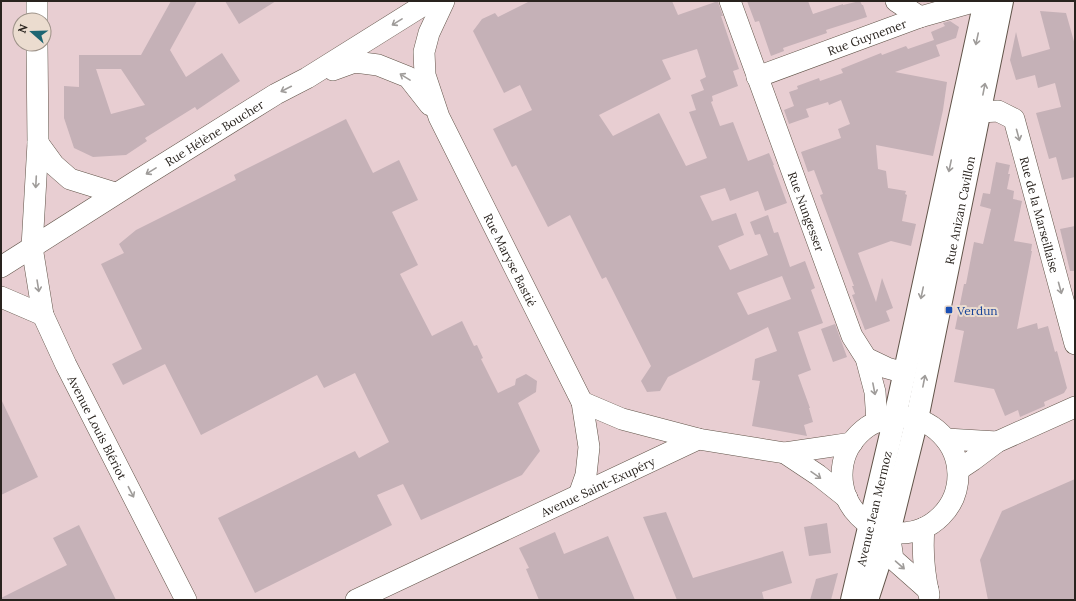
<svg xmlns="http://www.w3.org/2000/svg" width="1076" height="601" font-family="Lora,serif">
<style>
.industrial{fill:#e8ced2;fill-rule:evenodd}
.building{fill:#c5b1b7;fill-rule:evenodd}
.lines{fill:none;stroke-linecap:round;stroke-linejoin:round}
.minor-casing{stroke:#615449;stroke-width:22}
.major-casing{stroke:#615449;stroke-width:24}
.minor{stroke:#fff;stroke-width:21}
.major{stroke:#fff;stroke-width:22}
.oneway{stroke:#9f9c9a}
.transit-dot{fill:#1a4fb4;stroke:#ebdccf;stroke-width:1.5}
.labels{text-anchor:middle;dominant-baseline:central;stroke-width:4;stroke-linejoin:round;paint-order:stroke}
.street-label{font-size:12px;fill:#29231e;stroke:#ebdccf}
.transit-label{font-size:12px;fill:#164399;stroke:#ebdccf;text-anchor:start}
</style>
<rect width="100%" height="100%" fill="#ebdccf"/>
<path class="industrial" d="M1,1H1075V600H1ZM20,20H44V44H20Z"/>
<g class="building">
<path d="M171,1H197L170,50L186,77L222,53L240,81L197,110L195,107L145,138L147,141L126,155L93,157L74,148L64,118V86L79,87V55H141ZM96,69H121L145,105L111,114Z"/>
<polygon points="225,1 276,1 239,24"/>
<path d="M530,1H672L678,15L718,1L719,5L723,16H721L739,69L733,71L738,86L712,96L713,101L711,102L720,126L733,122L748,161L769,153L774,165H773L787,203L765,211L758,191L730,201L725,188L700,196L712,221L736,213L744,235L718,246L730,270L768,255L760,234L755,235L750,222L768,215L774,233L778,232L790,267L805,261L815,288L811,290L823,323L798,332L811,370L798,375L810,408H809L813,422L804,425L807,436L752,426L760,381L752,380L755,359L777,351L768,327L668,377L660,391L647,392L641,381L651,366L606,277L602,279L570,215L548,227L516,165L512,167L493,129L532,110L520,85L504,93L473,31L482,19L495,13L498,17ZM697,49L706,77L700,80L704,90L691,95L696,110L689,112L707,158L686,166L659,113L613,136L599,115L671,79L662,60ZM782,276L791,299L748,315L737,293Z"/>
<polygon points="747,1 808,1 813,14 843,4 843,5 860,1 862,5 863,5 867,17 826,30 827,33 783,48 784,51 771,56 759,21 755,22"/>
<polygon points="1040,11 1066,13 1075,45 1075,177 1062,180 1056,157 1049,159 1036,113 1061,107 1055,83 1038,88 1035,75 1016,80 1010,60 1016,32 1022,57 1050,49"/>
<polygon points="950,21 959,27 956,38 936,45 940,56 895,72 947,82 943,110 933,156 876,145 878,169 886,171 888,188 906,191 905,194 907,195 902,221 916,224 911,246 891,241 858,253 876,302 882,278 893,308 886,311 890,321 865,330 852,295 855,294 852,286 854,286 820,195 823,194 814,170 808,172 801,152 841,138 838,129 850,124 841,100 829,105 828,102 806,109 809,117 789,124 784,110 794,106 789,92 798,89 797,86 819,78 820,81 843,73 841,69 881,53 882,55 906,46 908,49 934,40 931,32 945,26 943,23"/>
<polygon points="346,119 373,173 399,160 418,200 392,212 418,265 400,274 432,336 462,321 474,346 477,345 483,358 481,359 498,393 515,385 516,379 526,374 537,381 536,392 518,403 540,451 522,475 421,520 403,484 377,495 392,525 255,593 218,518 355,451 359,458 389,442 355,373 324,388 317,375 201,435 165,364 123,385 112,364 142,349 101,264 124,253 119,244 136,230 236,180 234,175"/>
<polygon points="996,162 1010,165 1008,174 1010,174 1007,189 1014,191 1013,199 1022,201 1014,241 1032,244 1031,251 1032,251 1017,329 1037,323 1038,329 1048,326 1055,352 1057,351 1067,388 1064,393 1044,402 1045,406 1020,417 1018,410 1005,416 994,389 954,382 964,331 955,329 964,284 966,284 974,242 983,244 991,209 980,206 983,193 990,194"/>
<polygon points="1075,226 1075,271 1070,271 1060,229"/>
<polygon points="835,324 847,357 833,362 821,329"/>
<polygon points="1,399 38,477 1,495"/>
<polygon points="1075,479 1075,600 988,600 980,560 1002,511"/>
<polygon points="666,512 693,578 783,551 792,583 762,592 764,600 677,600 643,517"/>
<polygon points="827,523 831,553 809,556 804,527"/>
<polygon points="79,525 116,600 1,600 1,598 67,565 53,538"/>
<polygon points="555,532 564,554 608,536 635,600 539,600 526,569 529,568 519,548"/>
<polygon points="838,573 831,600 810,600 816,579"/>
</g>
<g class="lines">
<g class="minor-casing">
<g id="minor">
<polyline points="37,1 37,20"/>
<path id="s1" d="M444,1L429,33L424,52L425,75L439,117L582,402L589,447L586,475L579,495"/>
<path id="s2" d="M730,1L852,336L866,358L875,392L877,422"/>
<polyline points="896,1 920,17"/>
<path id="s3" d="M37,44L38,143L32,247L43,315L66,365L186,600"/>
<polyline points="333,70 355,62 378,65 408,77 430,105"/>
<path id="s4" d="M757,77L920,17L977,1"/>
<path id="s5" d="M980,112L998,111L1014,119L1075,344"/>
<polyline points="38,143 54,165 70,179 115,193"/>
<path id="s6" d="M1,267L138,180L276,94L307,78L430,1"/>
<polyline points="1,297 43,315"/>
<polyline points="866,358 887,368 905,373"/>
<polyline points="582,402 622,419 698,439 785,453 826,447 852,443"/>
<circle cx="900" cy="475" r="58"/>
<polyline points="946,439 997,442"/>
<polyline points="785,453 818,475 847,498"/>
<polyline points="958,470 973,460 997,442 1075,407"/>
<path d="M924,528C922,551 924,573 929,595"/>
<polyline points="889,532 893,559 928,590"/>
<path id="s7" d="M356,600L698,439"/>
</g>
</g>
<g class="major-casing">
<g id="major">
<path id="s8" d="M852,600L895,417L985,1"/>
<path id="s9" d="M867,600L889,532L917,419L1002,1"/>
</g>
</g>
<use href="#minor" class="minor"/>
<use href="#major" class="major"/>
</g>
<defs><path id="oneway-shaft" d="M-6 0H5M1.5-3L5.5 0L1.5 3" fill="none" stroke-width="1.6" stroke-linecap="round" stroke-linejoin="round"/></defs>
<g class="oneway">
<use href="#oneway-shaft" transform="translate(397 22) rotate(148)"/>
<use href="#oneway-shaft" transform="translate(977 39) rotate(102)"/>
<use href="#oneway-shaft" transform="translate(405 77) rotate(-148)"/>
<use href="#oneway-shaft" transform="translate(286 89) rotate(153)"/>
<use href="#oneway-shaft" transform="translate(984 89) rotate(-79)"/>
<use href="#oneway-shaft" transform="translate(1018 135) rotate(75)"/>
<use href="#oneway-shaft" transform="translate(950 166) rotate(102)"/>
<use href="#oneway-shaft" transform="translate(151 171) rotate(148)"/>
<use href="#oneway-shaft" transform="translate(36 182) rotate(93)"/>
<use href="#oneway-shaft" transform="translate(38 286) rotate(81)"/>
<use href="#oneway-shaft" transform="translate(1060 288) rotate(75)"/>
<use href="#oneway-shaft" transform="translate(922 293) rotate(102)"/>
<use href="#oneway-shaft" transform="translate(924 381) rotate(-79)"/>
<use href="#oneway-shaft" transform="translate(874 389) rotate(79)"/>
<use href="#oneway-shaft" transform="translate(816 475) rotate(35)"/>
<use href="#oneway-shaft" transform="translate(131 492) rotate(63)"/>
<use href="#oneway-shaft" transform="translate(900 565) rotate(41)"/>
</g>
<rect class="transit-dot" x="945" y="306" width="8" height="8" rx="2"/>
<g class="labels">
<g class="street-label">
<text stroke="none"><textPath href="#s4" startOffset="117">Rue Guynemer</textPath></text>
<text stroke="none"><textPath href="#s6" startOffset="252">Rue Hélène Boucher</textPath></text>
<text stroke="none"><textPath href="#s9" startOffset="401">Rue Anizan Cavillon</textPath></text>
<text stroke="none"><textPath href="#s2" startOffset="224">Rue Nungesser</textPath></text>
<text stroke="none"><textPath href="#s5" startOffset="135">Rue de la Marseillaise</textPath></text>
<text stroke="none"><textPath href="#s1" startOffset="282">Rue Maryse Bastié</textPath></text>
<text stroke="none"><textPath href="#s3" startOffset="397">Avenue Louis Blériot</textPath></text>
<text stroke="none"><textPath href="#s7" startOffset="267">Avenue Saint-Exupéry</textPath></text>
<text stroke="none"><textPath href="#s8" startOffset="94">Avenue Jean Mermoz</textPath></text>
</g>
<g class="transit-label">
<text x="957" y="310">Verdun</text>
</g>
</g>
<rect width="1076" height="601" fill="none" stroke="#29231e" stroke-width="4"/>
<g transform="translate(32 32) rotate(290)"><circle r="19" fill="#ebdccf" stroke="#9d9288"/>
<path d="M0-3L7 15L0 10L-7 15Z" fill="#1d6673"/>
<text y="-6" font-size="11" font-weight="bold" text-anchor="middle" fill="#29231e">N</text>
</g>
</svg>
